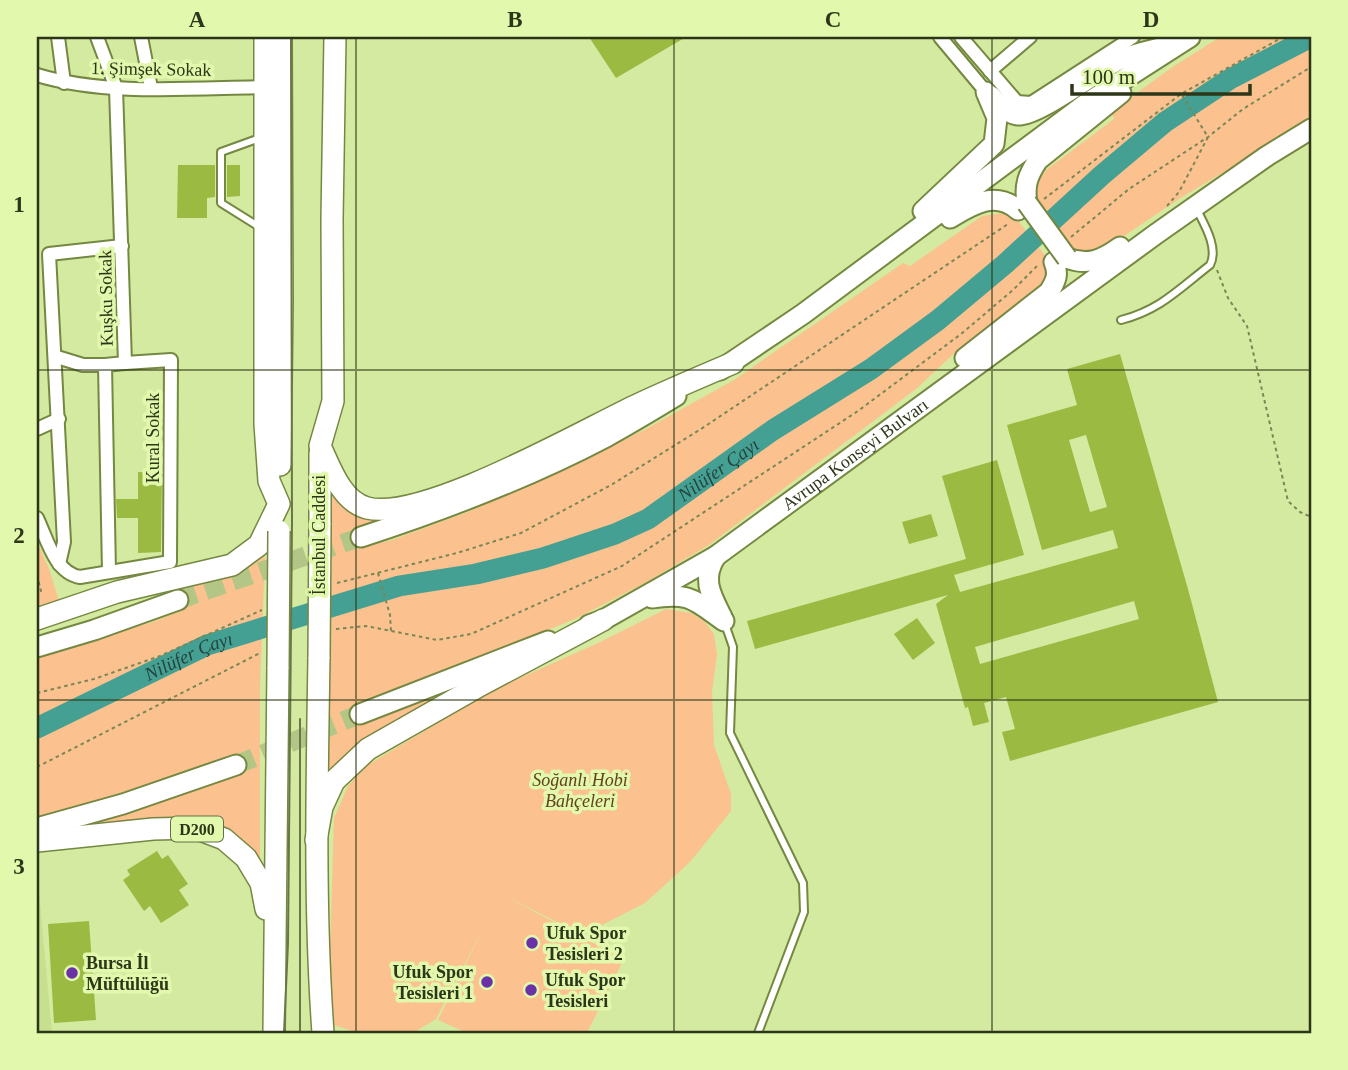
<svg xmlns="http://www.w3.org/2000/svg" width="1348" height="1070" font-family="Georgia,serif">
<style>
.built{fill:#c7e08e}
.green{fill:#fbc18e}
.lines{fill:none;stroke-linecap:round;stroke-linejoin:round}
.river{stroke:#44a092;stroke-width:21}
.building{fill:#9bba42;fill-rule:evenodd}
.primary-tunnel{stroke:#b3c685;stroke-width:19;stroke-dasharray:19 10;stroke-linecap:butt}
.service-casing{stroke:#748841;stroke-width:10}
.minor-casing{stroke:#748841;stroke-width:16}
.primary-casing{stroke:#748841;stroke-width:23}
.trunk-casing{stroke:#748841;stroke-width:24}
.path{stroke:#798756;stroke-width:2;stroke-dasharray:3.5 3.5;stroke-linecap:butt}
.service{stroke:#fff;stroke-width:6}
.minor{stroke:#fff;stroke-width:12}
.primary{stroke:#fff;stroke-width:19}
.trunk{stroke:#fff;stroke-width:21}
.tram{stroke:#697649;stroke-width:2}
.primary-bridge-casing{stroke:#748841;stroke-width:23;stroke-linecap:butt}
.trunk-bridge-casing{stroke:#748841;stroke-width:24;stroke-linecap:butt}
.primary-bridge{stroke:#fff;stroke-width:19}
.trunk-bridge{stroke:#fff;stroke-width:21}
.grid{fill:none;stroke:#2d3618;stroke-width:2;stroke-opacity:0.55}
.poi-dot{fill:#6b31a7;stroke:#e1f8ad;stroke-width:2.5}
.labels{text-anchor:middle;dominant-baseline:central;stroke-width:7;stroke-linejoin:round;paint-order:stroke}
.shield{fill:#e1f8ad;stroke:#637045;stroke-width:2}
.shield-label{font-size:16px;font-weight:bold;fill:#2d3618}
.street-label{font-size:18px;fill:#2d3618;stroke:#e1f8ad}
.park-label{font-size:18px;font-style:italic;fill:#66411e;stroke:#e1f8ad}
.poi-label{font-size:18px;font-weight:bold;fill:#2d3618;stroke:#e1f8ad;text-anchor:start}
.water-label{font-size:19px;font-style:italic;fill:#26433e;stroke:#e1f8ad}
.neatline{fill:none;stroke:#2d3618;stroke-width:2.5}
.grid-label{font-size:23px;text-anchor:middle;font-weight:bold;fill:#2d3618}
</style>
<rect width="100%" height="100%" fill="#d4eaa0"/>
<polygon class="built" points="37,870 52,1033 37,1033"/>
<g class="green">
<polygon points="1220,37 1311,37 1311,120 1182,197 1096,255 1077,256 1036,203 1034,188 1046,170 1114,119 1111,112 1171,68"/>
<polygon points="1003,213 1016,218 1047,258 1051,281 1026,302 962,346 916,389 709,545 643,584 577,618 445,673 354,707 465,682 329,774 330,493 340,502 378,517 374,523 357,528 361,547 392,540 465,513 570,467 646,429 734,380 903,263 910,266 982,216"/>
<polygon points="37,541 49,569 59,601 37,609"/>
<polygon points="265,556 260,687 260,859 246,845 220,828 59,832 238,771 230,755 118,795 37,819 37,655 150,623 183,610 175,586 237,571"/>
<polygon points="666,609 691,613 704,621 714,634 717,654 712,692 714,745 731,794 731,811 690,862 645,903 596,928 589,938 501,894 624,959 587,1033 467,1033 438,1020 485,925 436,1019 413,1033 358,1033 328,1023 334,818 348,786 366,766 491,691 598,643"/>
</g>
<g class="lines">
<path class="river" id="s1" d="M37,728L207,645L399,586L476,574L543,558L615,534L648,519L773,430L871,369L938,320L1005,264L1102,175L1165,122L1230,79L1311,37"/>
</g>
<g class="building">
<polygon points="589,37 686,37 616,78"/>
<polygon points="178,165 215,165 215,197 207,198 207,218 177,218"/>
<polygon points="227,165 240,165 240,196 227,197"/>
<path d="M1120,354L1188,589L1218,702L1010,761L1002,732L1015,729L1006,697L984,703L989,722L973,726L968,707L965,708L936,604L948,595L755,649L747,621L966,559L942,476L997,460L1024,555L954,575L960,592L1118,548L1113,530L1042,550L1007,425L1077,405L1067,369ZM1086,435L1107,507L1090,512L1069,440ZM1134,601L1139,619L980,664L975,647Z"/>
<polygon points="138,472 162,473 161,552 138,553 138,518 117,518 116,499 138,499"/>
<polygon points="931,514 938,536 909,544 902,522"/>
<polygon points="917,618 935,643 913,660 894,634"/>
<polygon points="157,851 162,859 168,855 188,884 179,890 189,905 161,923 150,906 144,911 123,880 130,875 127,870"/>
<polygon points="89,921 96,1020 54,1023 48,924"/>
</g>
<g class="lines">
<g class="primary-tunnel">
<polyline points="178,600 361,537"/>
<polyline points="236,765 360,714"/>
</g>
<g class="service-casing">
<g id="service">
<polyline points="260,138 221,152 221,203 261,228"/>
<path d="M1121,320C1160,310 1179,289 1210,265C1219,248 1204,224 1196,208"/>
<polyline points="725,624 733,647 730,733 803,883 804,912 758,1033"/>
</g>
</g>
<g class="minor-casing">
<g id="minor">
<polyline points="58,37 64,83"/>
<polyline points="97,37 116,88 125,363 105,365 109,572"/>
<polyline points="141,37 151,88"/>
<polyline points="940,37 986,92"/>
<polyline points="961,37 1017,102 1031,103 1133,37"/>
<polyline points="990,71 1030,37"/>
<path d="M37,75C106,96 193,88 266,87"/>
<polyline points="57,357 83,365 105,365"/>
<polyline points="37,429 59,419"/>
<path d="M37,518C47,539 55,573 80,577L170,562L171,360L125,363"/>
<polyline points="59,564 64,542 49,254 122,246"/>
</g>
</g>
<g class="primary-casing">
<g id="primary">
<path d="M991,96C998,103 1007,113 1017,115C1035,118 1095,72 1117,61C1132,54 1148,51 1164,47"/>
<path d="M1027,203C1024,185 1028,175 1038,160L1121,93"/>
<polyline points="923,211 994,144 997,118 986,92"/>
<path d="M950,218C972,205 995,190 1018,210"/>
<path d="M1067,258C1088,266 1102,260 1120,247"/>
<path d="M965,358L1049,292C1056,281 1059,274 1054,262"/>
<polyline points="720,370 803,314 1087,103 1190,37"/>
<path d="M361,537C444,510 528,478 606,437C630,424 653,410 676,396"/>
<path d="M716,556C701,579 711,595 722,617"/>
<path d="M652,598C690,592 694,600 724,621"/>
<path id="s2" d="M589,625L603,620L716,556L1156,234L1267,156L1311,129"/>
<polyline points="37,647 94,630 178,600"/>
<polyline points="360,714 548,641"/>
<polyline points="37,828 123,804 236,765"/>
</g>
</g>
<g class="trunk-casing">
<g id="trunk">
<path d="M335,37L332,219L333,401L320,446C330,467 341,501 367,508C423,522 580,432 635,406C667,391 700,377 733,363"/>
<polyline points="320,453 320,525"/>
<polyline points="280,465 282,301 281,37"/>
<polyline points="37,619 117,592 232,565 259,545 279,504 269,481 265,424 265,37"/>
<path d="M319,657C317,783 314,908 323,1033"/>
<polyline points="316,840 322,807 334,781 368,749 477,687 603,620"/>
<polyline points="37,841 153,829 195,828 224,839 246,858 261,883 266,909"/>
<polyline points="274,1033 278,667"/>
</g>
</g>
<g class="path">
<polyline points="1044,199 1181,94 1283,37"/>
<polyline points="1167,206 1179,192 1208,137 1182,95"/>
<polyline points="1071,237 1129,189 1208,137 1243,109 1311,67"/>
<polyline points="1217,270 1228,298 1247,326 1288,501 1300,512 1311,517"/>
<polyline points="378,573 390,615 391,631"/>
<polyline points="37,575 41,591 37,592"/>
<polyline points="337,583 457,553 521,533 611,485 701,429 1008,224"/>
<polyline points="336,629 366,626 437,640 471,634 622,566 858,411 961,334 1013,290 1038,265"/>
<polyline points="37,693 94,679 160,656 262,610"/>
<polyline points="37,767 260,653"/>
</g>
<use href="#service" class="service"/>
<use href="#minor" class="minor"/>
<use href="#primary" class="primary"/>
<use href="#trunk" class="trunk"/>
<g class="tram">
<polyline points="300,719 300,1033"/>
<polyline points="284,1033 288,943 292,523 291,37"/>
</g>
<g class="primary-bridge-casing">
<polyline id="primary-bridge" points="1027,203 1067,258"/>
</g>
<g class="trunk-bridge-casing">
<g id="trunk-bridge">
<polyline points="319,657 320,525"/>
<polyline points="278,667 279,531"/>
</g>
</g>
<use href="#primary-bridge" class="primary-bridge"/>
<use href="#trunk-bridge" class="trunk-bridge"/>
</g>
<path class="grid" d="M356,37V1033M674,37V1033M992,37V1033M37,370H1311M37,700H1311"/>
<g class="poi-dot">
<circle cx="532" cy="943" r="7"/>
<circle cx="72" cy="973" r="7"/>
<circle cx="487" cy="982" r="7"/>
<circle cx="531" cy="990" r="7"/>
</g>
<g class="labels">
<rect class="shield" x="171" y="816.5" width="52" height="25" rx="5"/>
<g class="shield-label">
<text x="197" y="829">D200</text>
</g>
<g class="street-label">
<text transform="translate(151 69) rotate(1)">1. Şimşek Sokak</text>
<text transform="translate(106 298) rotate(-91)">Kuşku Sokak</text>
<text transform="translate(153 438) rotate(-90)">Kural Sokak</text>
<text stroke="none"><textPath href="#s2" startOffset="317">Avrupa Konseyi Bulvarı</textPath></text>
<text transform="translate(319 535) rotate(-90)">İstanbul Caddesi</text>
</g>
<g class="park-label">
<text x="580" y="780">Soğanlı Hobi<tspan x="580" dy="21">Bahçeleri</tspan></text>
</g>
<g class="poi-label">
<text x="546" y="933">Ufuk Spor<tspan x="546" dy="21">Tesisleri 2</tspan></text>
<text x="86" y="963">Bursa İl<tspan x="86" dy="21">Müftülüğü</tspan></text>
<text x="473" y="972" text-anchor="end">Ufuk Spor<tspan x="473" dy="21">Tesisleri 1</tspan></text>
<text x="545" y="980">Ufuk Spor<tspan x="545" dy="21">Tesisleri</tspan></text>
</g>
<g class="water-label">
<text stroke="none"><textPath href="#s1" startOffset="735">Nilüfer Çayı</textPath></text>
<text stroke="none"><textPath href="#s1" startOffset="168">Nilüfer Çayı</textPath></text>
</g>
</g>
<rect width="1348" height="1070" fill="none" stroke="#e1f8ad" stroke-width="77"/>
<path d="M1072 84v10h178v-10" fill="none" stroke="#2d3618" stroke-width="3.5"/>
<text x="1082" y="84" font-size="21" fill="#2d3618" stroke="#e1f8ad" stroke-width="5" paint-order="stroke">100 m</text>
<rect x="38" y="38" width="1272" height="994" class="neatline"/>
<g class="grid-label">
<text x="197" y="27">A</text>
<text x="515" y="27">B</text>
<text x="833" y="27">C</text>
<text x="1151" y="27">D</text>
<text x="19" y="212">1</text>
<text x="19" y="543">2</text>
<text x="19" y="874">3</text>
</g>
</svg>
